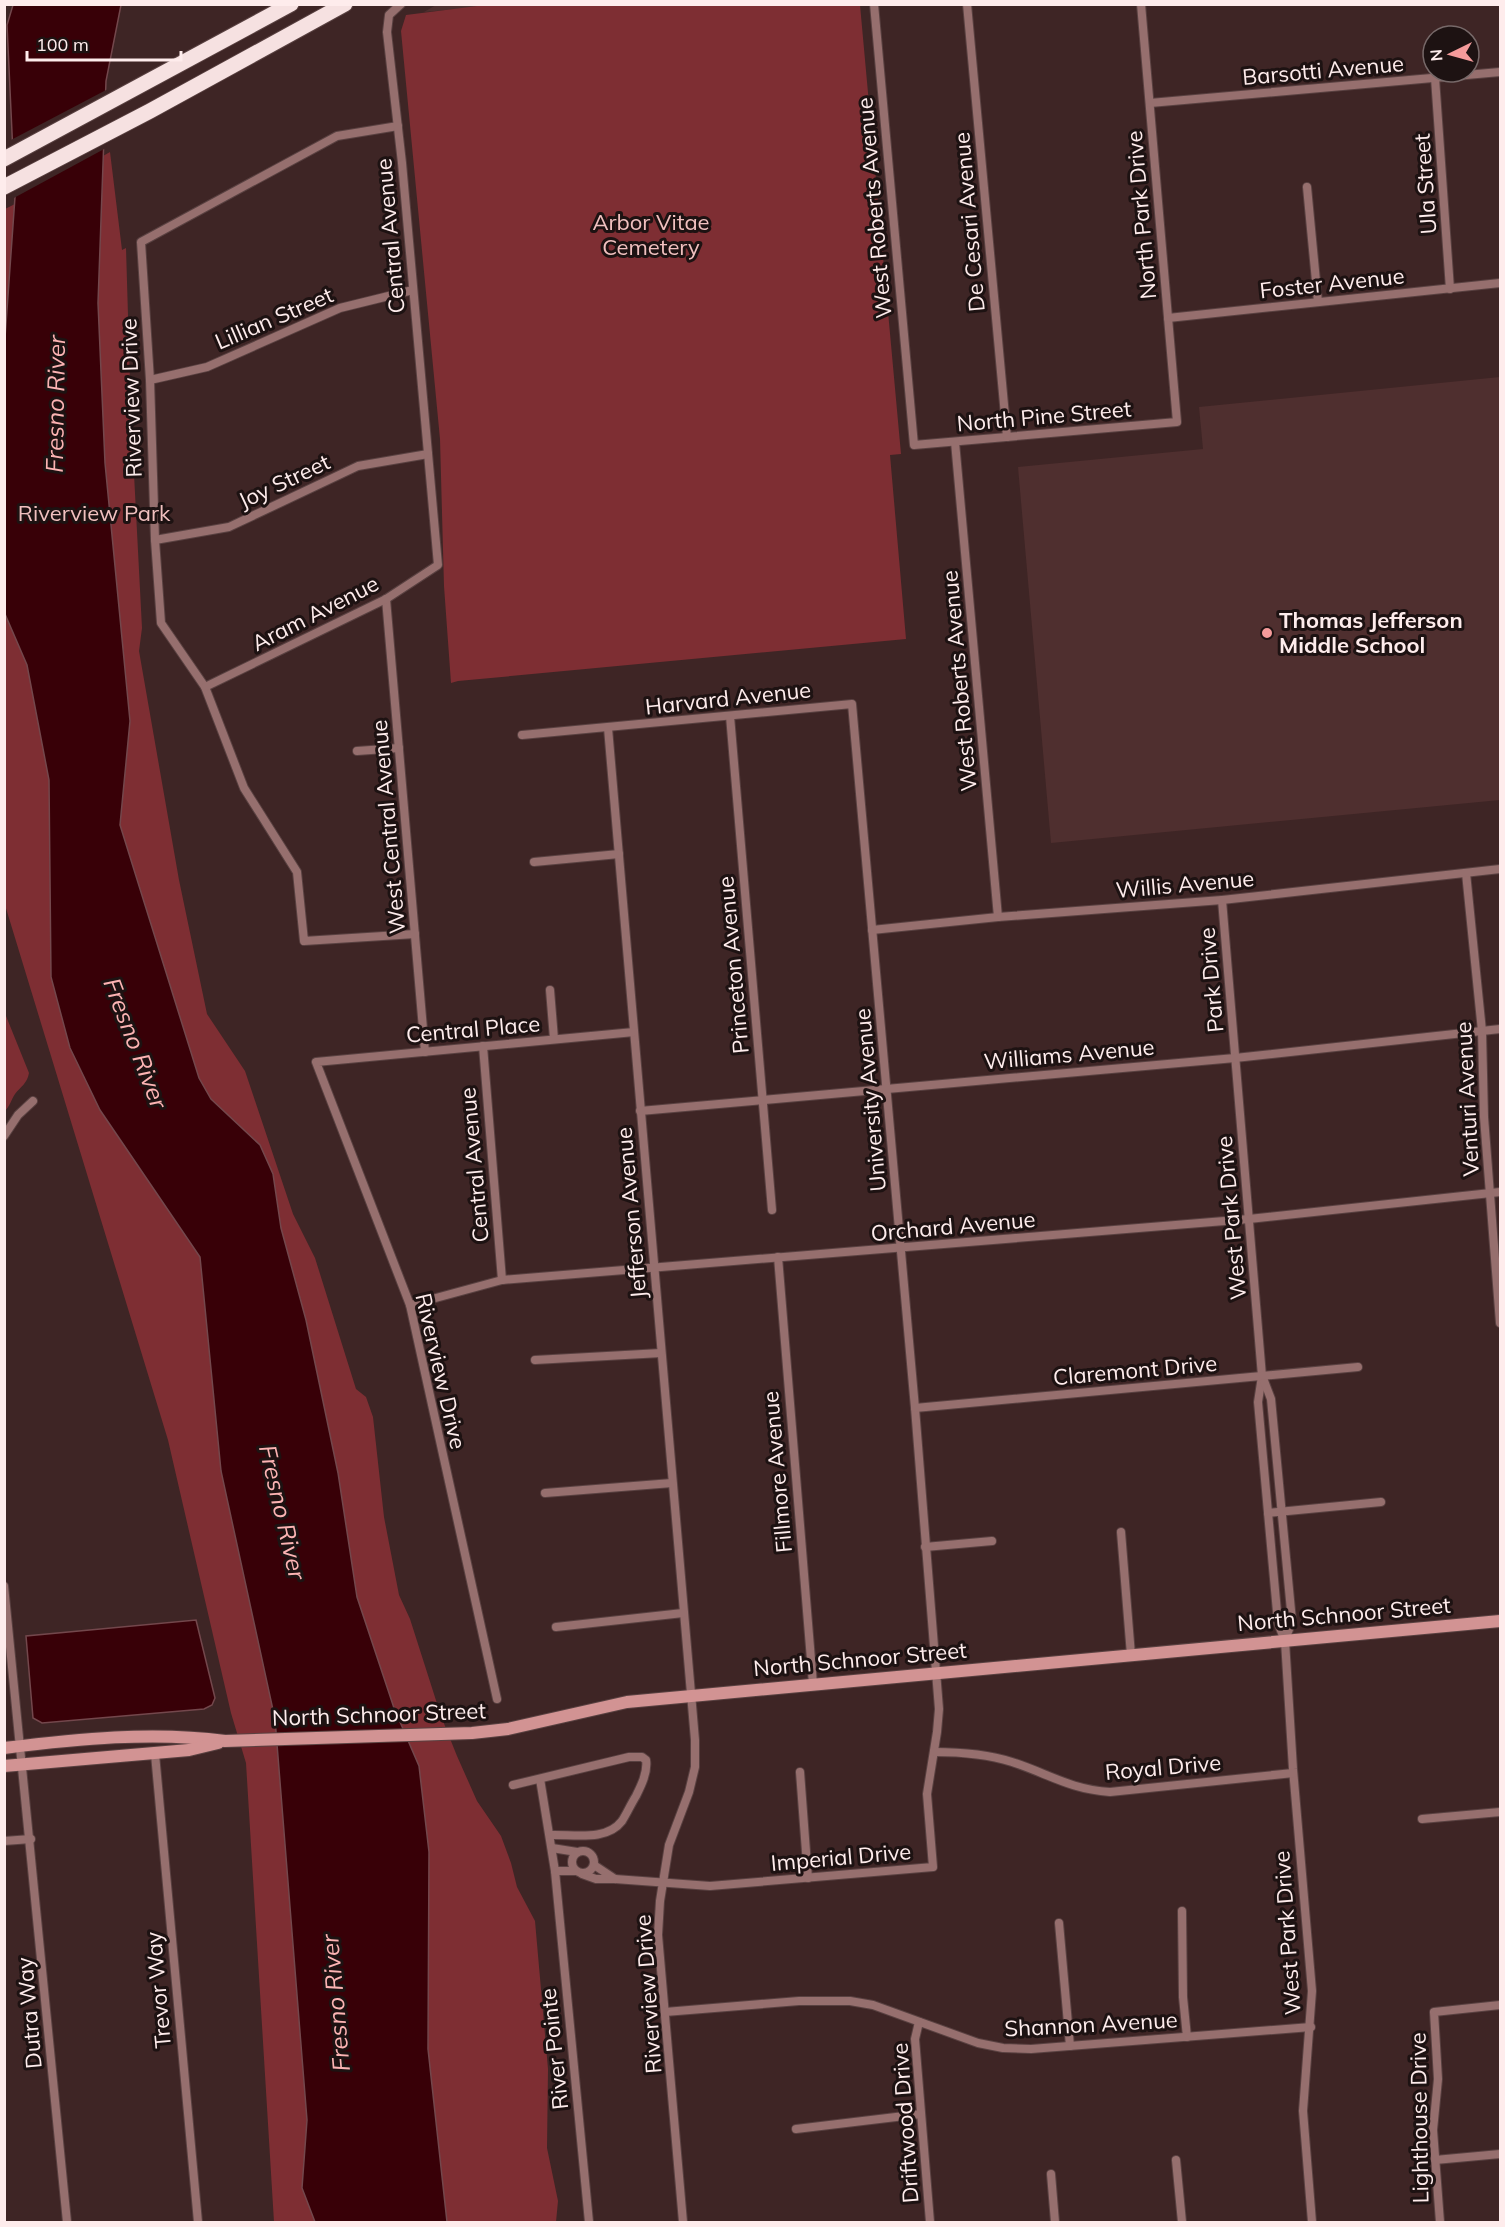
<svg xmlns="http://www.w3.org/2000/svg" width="1505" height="2227" font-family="Mulish,sans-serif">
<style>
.built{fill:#4f2f2f}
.green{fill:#7e2e33}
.water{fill:#380007;stroke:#73474c;stroke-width:1.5}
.pier{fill:#3e2525}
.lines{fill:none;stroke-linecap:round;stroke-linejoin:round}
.street-casing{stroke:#594141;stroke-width:10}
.secondary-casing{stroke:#594141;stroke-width:14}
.highway-casing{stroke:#594141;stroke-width:17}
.street{stroke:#966f6e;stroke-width:8}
.secondary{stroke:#d29393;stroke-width:12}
.highway{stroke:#f6e1e1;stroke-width:15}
.poi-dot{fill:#f59b9b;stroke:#1d1212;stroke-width:2}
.labels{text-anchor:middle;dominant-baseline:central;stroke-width:6;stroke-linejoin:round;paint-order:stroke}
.street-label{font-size:22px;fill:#feecec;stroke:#1d1212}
.park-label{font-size:22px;fill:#f1c0bf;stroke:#1d1212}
.poi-label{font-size:22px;font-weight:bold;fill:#feecec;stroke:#1d1212;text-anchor:start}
.water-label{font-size:24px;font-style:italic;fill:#fcb3b3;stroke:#1d1212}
</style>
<rect width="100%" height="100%" fill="#3e2525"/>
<g class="built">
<polygon points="436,5 501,5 424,12"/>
<polygon points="1500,377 1500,800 1051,843 1018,467 1203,449 1199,407"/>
</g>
<g class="green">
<polygon points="493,4 860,5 901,454 890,455 906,639 458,681 451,683 444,586 440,439 401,31 406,15"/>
<polygon points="110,152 122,250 126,248 131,416 142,628 139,651 179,880 207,1014 245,1071 293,1214 315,1258 356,1389 366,1397 373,1417 384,1517 399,1595 410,1619 441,1716 457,1756 477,1801 501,1836 511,1863 517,1887 535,1921 548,2069 547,2148 558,2201 556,2222 274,2222 246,1763 231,1713 168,1440 5,905 5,209 49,187"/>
<path d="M4,1011L29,1073C27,1084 21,1086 15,1094C11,1100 10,1106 5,1111Z"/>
</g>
<g class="water">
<polygon points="13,5 121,5 106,81 98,303 105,463 130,721 120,825 199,1078 211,1099 260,1145 273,1174 281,1228 306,1320 338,1473 357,1597 394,1708 419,1766 429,1852 428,2049 447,2222 315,2222 302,2188 307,2120 275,1719 221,1471 200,1257 100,1110 70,1048 51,977 49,780 27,665 5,614 4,605 4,352 15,197 7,25"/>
<polygon points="196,1620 215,1698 212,1705 204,1709 42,1723 33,1718 26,1636"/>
</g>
<polygon class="pier" points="108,89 106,148 12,199 9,141"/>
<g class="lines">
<g class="street-casing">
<g id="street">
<polyline points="874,4 914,445 1177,422 1141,4"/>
<polyline points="967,4 1007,437"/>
<polyline points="1435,78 1450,289"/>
<polyline points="1150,103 1500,72"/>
<polyline points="398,126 337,136 141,242 150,380 155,540 161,623 205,687 244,788 297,872 304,941 415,934"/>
<polyline points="1307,187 1318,302"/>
<polyline points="1168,318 1500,283"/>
<polyline points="150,380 207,367 340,308 413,290"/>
<polyline points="955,442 998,917"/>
<polyline points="155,540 229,527 358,466 428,454"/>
<polyline points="386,599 425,1052"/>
<polyline points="205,687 386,599 438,565 402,163 387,32 389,15 401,4"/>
<polyline points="730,716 772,1210"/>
<polyline points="608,728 695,1740 695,1767 689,1792 669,1845 660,1901 658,1935 683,2222"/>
<polyline points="522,735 852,704 915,1408 939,1709 937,1732 927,1794 933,1867 710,1886 615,1879 596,1879 582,1874"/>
<polyline points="357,751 399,748"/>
<polyline points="534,862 619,854"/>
<polyline points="1466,873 1482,1031 1484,1117 1500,1323"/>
<polyline points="1222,900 1262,1376 1258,1402 1278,1623 1285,1641 1293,1769 1312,1991 1303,2111 1312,2222"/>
<polyline points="872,930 998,917 1222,900 1500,869"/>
<polyline points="550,990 554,1039"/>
<polyline points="483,1046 502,1280"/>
<polyline points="640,1111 1235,1058 1500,1029"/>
<polyline points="4,1136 18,1115 33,1101"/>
<polyline points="778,1257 813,1684"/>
<polyline points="410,1305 502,1280 1249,1219 1500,1192"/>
<polyline points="535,1360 661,1353"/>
<polyline points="1263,1378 1271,1399 1292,1621 1285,1640"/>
<polyline points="915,1408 1358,1367"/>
<polyline points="545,1493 672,1483"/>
<polyline points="1268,1513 1381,1502"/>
<polyline points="1121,1532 1131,1655"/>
<polyline points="925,1547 992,1541"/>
<polyline points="4,1586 67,2222"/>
<polyline points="556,1627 683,1613"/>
<polyline points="497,1699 410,1305 316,1062 634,1032"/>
<path d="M934,1752C961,1752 987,1754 1012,1762C1049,1774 1069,1789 1110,1792L1293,1773"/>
<polyline points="155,1754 198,2222"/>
<polyline points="800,1772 808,1878"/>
<polyline points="540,1779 555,1871 589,2222"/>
<path d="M513,1785L629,1757H642L646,1760C648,1772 641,1786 636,1796C631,1804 627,1813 622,1821C606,1842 573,1834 550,1835"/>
<polyline points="1422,1819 1500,1812"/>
<polyline points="4,1841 31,1839"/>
<polyline points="552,1848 577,1852"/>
<circle cx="583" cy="1862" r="11"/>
<polyline points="594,1865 615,1879"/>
<polyline points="555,1871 575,1871"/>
<polyline points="1182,1911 1183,1997 1187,2037"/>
<polyline points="1059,1923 1070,2046"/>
<polyline points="665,2012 799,2001 850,2001 873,2005 978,2043 1003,2048 1031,2049 1311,2027"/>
<polyline points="919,2022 915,2039 930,2222"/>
<polyline points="796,2129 921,2114"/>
<polyline points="1176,2160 1182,2222"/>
<polyline points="1435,2160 1500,2154"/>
<polyline points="1051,2174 1055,2222"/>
<polyline points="1440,2222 1433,2130 1438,2079 1434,2012 1500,2005"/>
</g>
</g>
<g class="secondary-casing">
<g id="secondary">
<path d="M4,1748C77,1739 153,1731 225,1741L472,1733L508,1729L627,1702L1500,1621"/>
<polyline points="4,1766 189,1750 218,1743"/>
</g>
</g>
<g class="highway-casing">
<g id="highway">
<polyline points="4,159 291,4"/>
<polyline points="4,187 150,111 345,4"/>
</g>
</g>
<use href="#street" class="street"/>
<use href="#secondary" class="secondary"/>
<use href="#highway" class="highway"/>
</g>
<circle class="poi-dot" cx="1267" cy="633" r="6"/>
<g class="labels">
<g class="street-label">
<text transform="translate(1323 70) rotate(-5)">Barsotti Avenue</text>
<text transform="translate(1425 184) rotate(-94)">Ula Street</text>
<text transform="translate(874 208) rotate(-95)">West Roberts Avenue</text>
<text transform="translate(1141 215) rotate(-95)">North Park Drive</text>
<text transform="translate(969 222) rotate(-95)">De Cesari Avenue</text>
<text transform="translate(390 236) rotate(-95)">Central Avenue</text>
<text transform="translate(1332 283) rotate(-6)">Foster Avenue</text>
<text transform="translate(274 318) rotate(-23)">Lillian Street</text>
<text transform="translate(131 398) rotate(-92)">Riverview Drive</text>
<text transform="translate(1044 416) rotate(-5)">North Pine Street</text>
<text transform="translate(284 481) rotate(-25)">Joy Street</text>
<text transform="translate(315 613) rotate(-27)">Aram Avenue</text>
<text transform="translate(959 681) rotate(-95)">West Roberts Avenue</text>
<text transform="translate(728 698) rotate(-6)">Harvard Avenue</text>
<text transform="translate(388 827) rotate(-95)">West Central Avenue</text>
<text transform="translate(1185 884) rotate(-5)">Willis Avenue</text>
<text transform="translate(733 965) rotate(-95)">Princeton Avenue</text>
<text transform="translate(1211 980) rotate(-95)">Park Drive</text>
<text transform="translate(473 1029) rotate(-5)">Central Place</text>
<text transform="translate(1069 1054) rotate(-5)">Williams Avenue</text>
<text transform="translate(1467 1099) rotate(-93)">Venturi Avenue</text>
<text transform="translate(870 1100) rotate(-95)">University Avenue</text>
<text transform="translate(474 1165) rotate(-95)">Central Avenue</text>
<text transform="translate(631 1213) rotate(-95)">Jefferson Avenue</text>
<text transform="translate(1231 1218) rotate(-95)">West Park Drive</text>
<text transform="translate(953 1226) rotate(-5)">Orchard Avenue</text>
<text transform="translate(1135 1370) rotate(-5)">Claremont Drive</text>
<text transform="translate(441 1371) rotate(77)">Riverview Drive</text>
<text transform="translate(777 1472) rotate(-95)">Fillmore Avenue</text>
<text transform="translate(1344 1614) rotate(-5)">North Schnoor Street</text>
<text transform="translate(860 1659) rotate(-5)">North Schnoor Street</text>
<text transform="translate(379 1714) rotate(-2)">North Schnoor Street</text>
<text transform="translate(1163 1767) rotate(-5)">Royal Drive</text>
<text transform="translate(841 1857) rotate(-5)">Imperial Drive</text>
<text transform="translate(1287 1933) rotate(-94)">West Park Drive</text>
<text transform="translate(158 1990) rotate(-95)">Trevor Way</text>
<text transform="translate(648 1994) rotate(-94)">Riverview Drive</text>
<text transform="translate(29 2013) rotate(-95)">Dutra Way</text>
<text transform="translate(1091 2024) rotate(-3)">Shannon Avenue</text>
<text transform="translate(554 2049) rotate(-96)">River Pointe</text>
<text transform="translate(1419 2118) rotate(-91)">Lighthouse Drive</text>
<text transform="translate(905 2123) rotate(-94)">Driftwood Drive</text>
</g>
<g class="park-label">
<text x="651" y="222">Arbor Vitae<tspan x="651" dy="25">Cemetery</tspan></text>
<text x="94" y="513">Riverview Park</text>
</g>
<g class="poi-label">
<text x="1279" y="620">Thomas Jefferson<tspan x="1279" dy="25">Middle School</tspan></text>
</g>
<g class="water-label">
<text transform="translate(55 404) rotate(-89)">Fresno River</text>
<text transform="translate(136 1043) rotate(69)">Fresno River</text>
<text transform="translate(283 1512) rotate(77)">Fresno River</text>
<text transform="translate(335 2003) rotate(-95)">Fresno River</text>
</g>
</g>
<rect width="1505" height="2227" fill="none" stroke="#feecec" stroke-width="12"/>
<g transform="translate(1451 54) rotate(265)"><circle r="28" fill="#1d1212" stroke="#776969" stroke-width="1.5"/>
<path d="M0-4.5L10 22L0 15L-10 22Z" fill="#f59b9b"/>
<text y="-9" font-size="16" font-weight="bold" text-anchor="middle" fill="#feecec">N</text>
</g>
<path d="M27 51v9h154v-9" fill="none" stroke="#feecec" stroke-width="3"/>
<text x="36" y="51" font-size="18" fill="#feecec" stroke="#1d1212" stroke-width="4.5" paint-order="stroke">100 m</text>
</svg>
